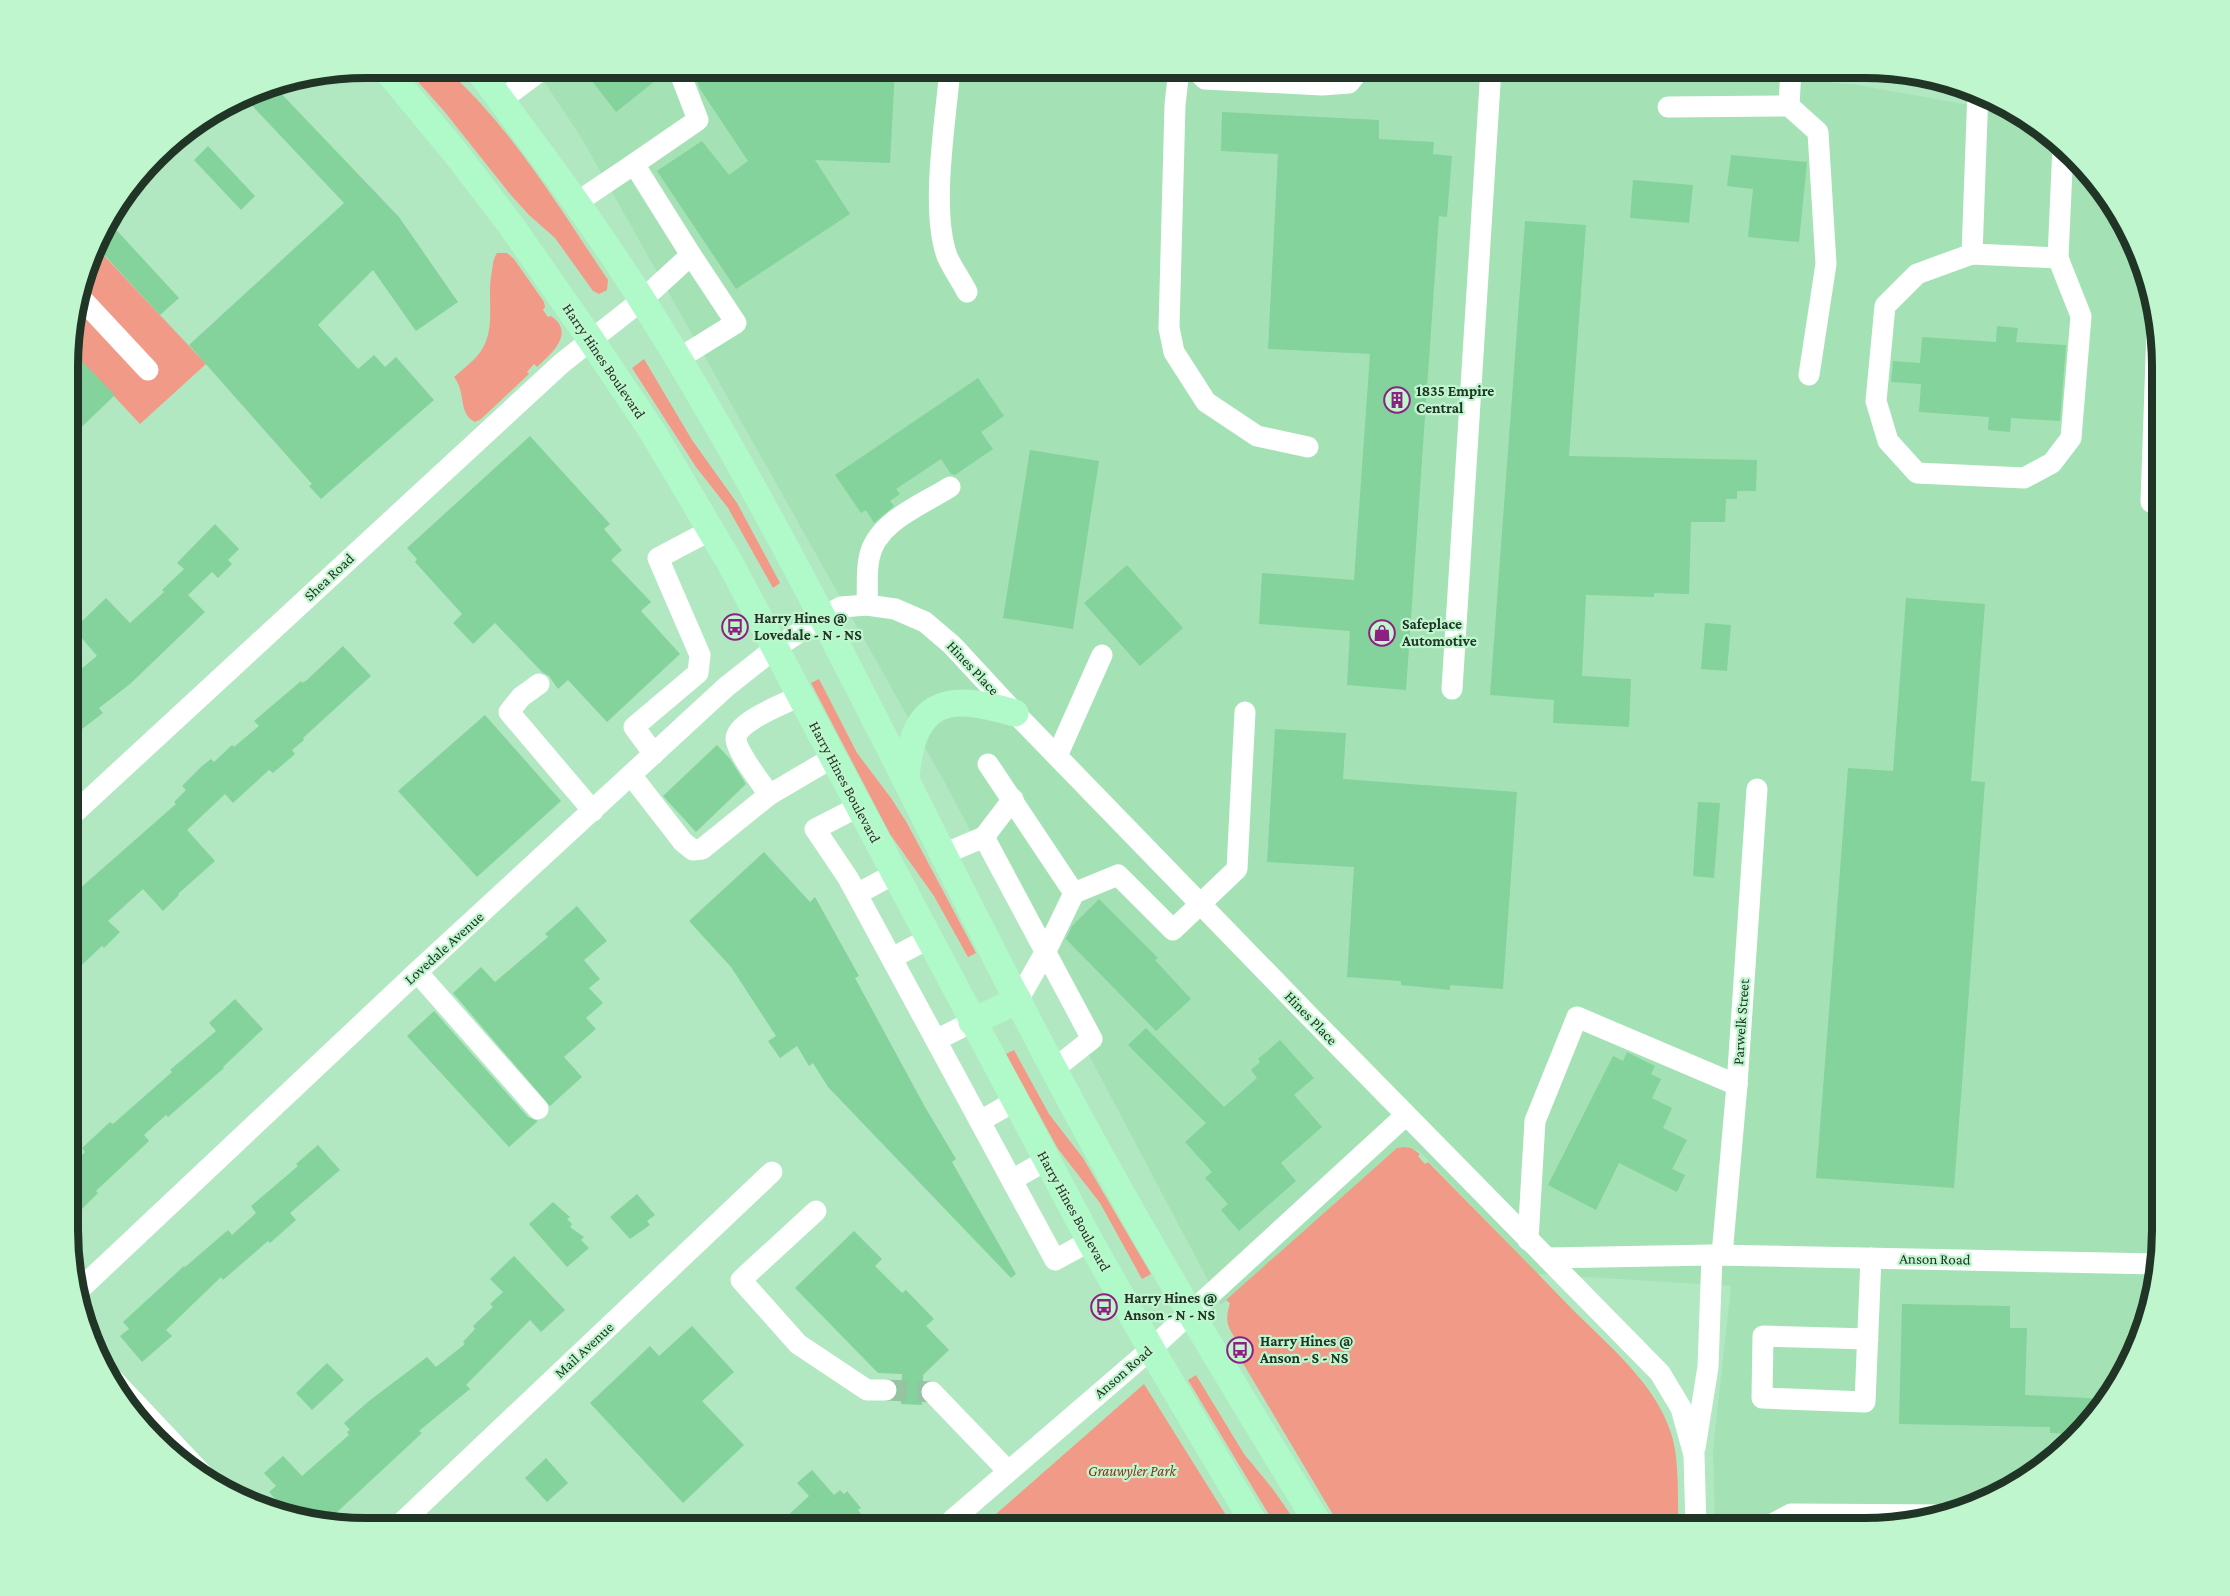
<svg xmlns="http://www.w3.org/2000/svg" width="2230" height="1596" font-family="'Crimson Pro',serif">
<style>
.built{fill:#a4e2b5}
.green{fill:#f19a87}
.building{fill:#84d29c}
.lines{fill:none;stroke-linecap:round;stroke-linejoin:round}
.minor-tunnel{stroke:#95c4a2;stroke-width:21;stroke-dasharray:21 10;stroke-linecap:butt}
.minor{stroke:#fff;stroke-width:21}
.major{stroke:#affac8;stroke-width:27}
.labels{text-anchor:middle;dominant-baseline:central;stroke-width:4.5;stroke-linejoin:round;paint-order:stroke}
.street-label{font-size:15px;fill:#203526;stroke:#bff6ce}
.poi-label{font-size:15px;font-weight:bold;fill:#203526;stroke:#bff6ce;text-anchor:start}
.park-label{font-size:15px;font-style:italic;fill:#922d1a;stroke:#bff6ce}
.rim{fill:none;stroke:#203526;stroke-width:8}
</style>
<rect width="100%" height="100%" fill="#b2e8c1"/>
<polygon class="built" points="535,68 1692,68 1858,85 2019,114 2046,129 2101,184 2132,234 2162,347 2162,1249 2140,1344 2101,1412 2046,1467 1996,1498 1941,1518 1864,1528 1715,1528 1713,1449 1731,1286 1538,1274 1419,1151 1404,1147 1397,1148 1221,1305 945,783 582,139"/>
<g class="green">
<path d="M406,68H445C512,128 558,206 608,280L607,290L599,294L593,291L555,238L529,215L510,194L444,111Z"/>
<polygon points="95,246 206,364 140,424 70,349 70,327"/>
<path d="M497,253H507L514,259L544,302L545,307L543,310L548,317L551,316C576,333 551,354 537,367L534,364L527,372L529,374L481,419L475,422C458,414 466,391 454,377C463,369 474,361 481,351C497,327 486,297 492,271C493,265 493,259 497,253Z"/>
<polygon points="644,359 692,440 737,503 780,583 773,588 728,508 696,467 632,368"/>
<polygon points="819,679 857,753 891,798 907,823 976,953 968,957 934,896 890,834 811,683"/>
<polygon points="1014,1050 1049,1114 1083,1158 1151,1274 1142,1279 1100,1203 1058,1149 1006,1054"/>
<path d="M1404,1147L1411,1148L1420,1154L1418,1156L1425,1164L1428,1162C1476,1211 1524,1259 1572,1309C1608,1345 1655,1383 1671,1433C1680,1460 1677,1499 1679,1528H1341L1241,1360L1245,1358L1247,1361L1250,1360L1249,1356L1251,1354L1245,1342L1239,1345C1228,1326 1224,1324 1230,1303L1226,1300L1397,1148Z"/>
<polygon points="1196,1375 1244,1454 1272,1488 1300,1528 1277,1528 1188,1380"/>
<polygon points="1144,1384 1234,1528 980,1528"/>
</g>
<g class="building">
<polygon points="609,68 644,68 655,81 616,112 592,81"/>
<polygon points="692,68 895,68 890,163 815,160 850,214 736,289 657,171 702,141 729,175 748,161 700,89"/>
<polygon points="274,86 399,217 458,302 416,331 373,270 318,325 358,369 374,355 385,367 396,357 434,400 321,499 309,486 312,484 189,345 344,203 243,96 252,90"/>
<polygon points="1222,112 1379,120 1379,139 1434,142 1433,154 1452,156 1447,217 1439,216 1406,690 1347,685 1350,631 1259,624 1262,573 1354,580 1370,354 1268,349 1278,154 1221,151"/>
<polygon points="208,146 255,196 241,210 194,160"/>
<polygon points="1731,155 1807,162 1799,242 1748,237 1753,189 1727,186"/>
<polygon points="1633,180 1693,185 1689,223 1630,218"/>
<polygon points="1525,221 1586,225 1569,456 1757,460 1756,491 1737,491 1737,499 1726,499 1725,522 1691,522 1689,594 1654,593 1654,597 1586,595 1582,676 1631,679 1629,727 1553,723 1554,700 1490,695"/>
<polygon points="109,222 179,298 160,315 95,245 98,234"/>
<polygon points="1997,326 2018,328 2016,342 2066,345 2060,421 2011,418 2010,432 1988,430 1989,417 1919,412 1921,384 1891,382 1893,361 1920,363 1922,337 1996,342"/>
<polygon points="70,349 115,395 70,438"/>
<polygon points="978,378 1004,416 981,432 993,449 955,475 951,474 941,459 896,489 900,494 890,501 894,506 874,523 866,510 861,513 835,475"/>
<polygon points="530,436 610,524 604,529 622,550 611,560 651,602 641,611 680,654 607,722 568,680 558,689 549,676 542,672 495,623 473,644 453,623 462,614 415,562 417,559 407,548"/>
<polygon points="1030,450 1099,461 1073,629 1003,618"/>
<polygon points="215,524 239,549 228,560 232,564 218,578 212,572 188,595 205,612 130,684 99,708 103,713 82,729 70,713 70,678 97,656 74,629 106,598 130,623 164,592 162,590 184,569 177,563"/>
<polygon points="1127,565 1183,628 1140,666 1084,603"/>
<polygon points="1906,598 1985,604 1971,781 1985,782 1954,1188 1816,1178 1848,768 1893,771"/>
<polygon points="1705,623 1731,625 1727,671 1701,669"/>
<polygon points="343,646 371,676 303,738 304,740 292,750 295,754 273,773 269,770 233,803 225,794 187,830 215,861 178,894 179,895 163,911 143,889 108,921 120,932 104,948 102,946 70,976 70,897 176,804 174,802 186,790 182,786 202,766 211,759 214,762 232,745 234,747 259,726 254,721 301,681 302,683 307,680"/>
<polygon points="485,715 561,801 477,877 398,791"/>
<polygon points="1275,729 1346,733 1343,779 1517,792 1503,989 1450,985 1450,990 1401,985 1401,981 1347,977 1354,867 1267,862"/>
<polygon points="717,745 730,759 746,784 696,832 663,796"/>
<polygon points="1698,802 1720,803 1714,878 1693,876"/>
<polygon points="764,852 810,902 815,897 859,976 855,978 925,1107 956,1159 952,1162 1016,1274 1011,1278 828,1087 813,1063 809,1066 797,1046 780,1058 768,1041 776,1036 731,967 689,921"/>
<polygon points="1099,899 1158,958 1155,960 1191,999 1156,1031 1066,939 1072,926"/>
<polygon points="577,906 607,941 584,960 600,979 589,988 603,1003 586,1018 596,1029 564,1057 582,1077 550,1106 453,993 481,967 495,982 548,937 545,934"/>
<polygon points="235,999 263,1029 223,1067 224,1068 168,1117 166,1115 144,1135 149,1141 96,1191 98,1193 78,1213 70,1204 70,1166 85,1152 82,1148 110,1122 113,1124 172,1072 170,1070 216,1031 209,1023"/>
<polygon points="434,1011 528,1117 538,1121 509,1147 407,1036"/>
<polygon points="1146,1028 1224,1107 1257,1078 1251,1070 1260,1062 1258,1059 1280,1040 1314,1078 1294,1095 1322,1127 1281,1163 1296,1181 1239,1231 1221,1210 1228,1204 1205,1178 1212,1172 1185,1142 1206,1123 1128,1045"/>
<polygon points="1627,1052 1655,1066 1651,1074 1661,1079 1652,1098 1672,1108 1663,1128 1687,1140 1672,1169 1685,1175 1677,1192 1619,1163 1596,1210 1548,1185 1613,1056 1623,1061"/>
<polygon points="318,1145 340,1170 290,1213 296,1220 270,1243 268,1241 223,1280 221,1277 166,1330 172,1336 142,1362 120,1336 129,1329 123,1322 184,1266 185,1267 228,1230 232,1235 256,1213 251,1206 298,1166 296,1164"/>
<polygon points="637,1194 655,1215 647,1221 650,1225 630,1239 610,1217"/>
<polygon points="553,1202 570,1217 567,1219 572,1224 570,1227 584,1237 581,1240 589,1248 567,1267 529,1224"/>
<polygon points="854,1231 882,1259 875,1266 902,1293 906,1290 934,1319 926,1326 949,1350 923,1375 923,1384 920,1389 922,1405 901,1404 902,1374 878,1373 795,1288"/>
<polygon points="514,1256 565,1310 541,1332 530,1320 466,1385 470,1389 419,1431 422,1433 335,1514 348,1528 291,1517 269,1492 276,1486 264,1473 283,1456 302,1476 349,1435 347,1432 350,1430 344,1423 369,1401 427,1357 436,1367 465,1344 463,1342 475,1329 473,1326 493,1307 490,1304 503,1292 490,1279"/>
<polygon points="1902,1304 2010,1306 2010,1328 2027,1328 2025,1395 2108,1399 2101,1412 2079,1434 2050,1433 2050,1427 1899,1424"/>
<polygon points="692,1326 734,1372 702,1401 744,1445 683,1503 590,1403 650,1346 659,1356"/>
<polygon points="327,1363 344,1380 312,1410 296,1393"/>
<polygon points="546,1458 568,1483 547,1502 525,1478"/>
<polygon points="812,1470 834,1495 840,1490 844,1494 847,1491 861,1508 858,1510 861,1514 855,1520 862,1528 795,1528 785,1518 809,1496 797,1483"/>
</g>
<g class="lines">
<polyline class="minor-tunnel" points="886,1390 932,1392"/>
<g class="minor">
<polyline points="678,68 698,120 634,164 691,255 736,323 678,359"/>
<path d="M950,68C946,119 930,209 947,256C952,268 961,280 967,292"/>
<polyline points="1184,68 1178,78 1175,105 1169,328 1174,352 1206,402 1257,436 1308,447"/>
<polyline points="1194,68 1205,79 1322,85 1349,83 1361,68"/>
<polyline points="1791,68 1789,106 1818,132 1826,264 1809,375"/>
<polyline points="501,100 544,68"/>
<polyline points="1668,107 1789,106"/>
<polyline points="576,203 634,164"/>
<polygon points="1972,254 2058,258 2081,316 2071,438 2052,463 2024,478 1917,473 1888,441 1876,401 1885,306 1917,274"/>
<polyline points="1972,254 1978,90"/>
<polyline points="2058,258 2063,146"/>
<polyline points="79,296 148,370"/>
<polyline points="2151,502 2157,329"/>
<path d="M867,605C868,590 866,573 869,559C875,522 922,505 950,487"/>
<polyline points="539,684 521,697 509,712 593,811"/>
<polyline points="1452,689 1491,68"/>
<polyline points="654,754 634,727 698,673 700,655 658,558 711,530"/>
<polyline points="1057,756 1102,655"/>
<polyline points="988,764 1074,893 1046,951 1018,1000"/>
<polyline points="631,775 683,842 693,850 702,849 769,795 832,758"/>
<path d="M769,795C761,782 737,753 736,739C735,722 786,703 800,696"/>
<polyline points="858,807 815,829 848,878 1055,1260 1090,1241"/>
<polyline points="70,817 562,363 642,300 691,255"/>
<polyline points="984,837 1013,799"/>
<polyline points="944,854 984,837 1092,1039 1054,1069"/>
<polyline points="1074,893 1118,875 1173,930 1237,869 1245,712"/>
<polyline points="857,894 894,874"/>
<polyline points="892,958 928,939"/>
<polyline points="417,972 538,1109"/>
<polyline points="936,1040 972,1022"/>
<polyline points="980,1121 1015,1101"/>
<polyline points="1012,1180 1047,1160"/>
<polyline points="816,1211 741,1280 798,1344 867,1390 886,1390"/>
<polyline points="1528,1240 1535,1121 1577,1017 1737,1085"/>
<polyline points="1722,1255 1737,1085 1757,789"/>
<polyline points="1547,1258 1712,1255 2158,1264"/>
<polyline points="78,1291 417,972 726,687 774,649 822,617 841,607 867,605 895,609 925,622 952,645 1015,713 1315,1022 1660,1373 1681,1408 1694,1455 1696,1528"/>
<polyline points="1868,1339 1763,1336 1762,1398 1865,1402 1871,1258"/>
<polyline points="105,1371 207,1479"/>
<polyline points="932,1392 1008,1471"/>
<polyline points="1695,1448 1708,1367 1712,1255"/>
<polyline points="396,1528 772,1172"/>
<polyline points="943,1528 1151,1349 1406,1115"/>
<polyline points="1765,1528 1791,1514 1949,1515"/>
</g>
<g class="major">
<polyline points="385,68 454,151 510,224 591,340 652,431 729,561 1090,1241 1151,1349 1257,1528"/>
<path d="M477,68C534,145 593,222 644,303C798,547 917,811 1052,1066C1135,1224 1228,1377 1321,1528"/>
<path d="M905,779C908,765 909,750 914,737C932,689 977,703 1015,713"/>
<polyline points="972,1022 1018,1000"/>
</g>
</g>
<defs>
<g id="building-ring" transform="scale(1.35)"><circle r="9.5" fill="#bff6ce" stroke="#8e2083" stroke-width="1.5"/><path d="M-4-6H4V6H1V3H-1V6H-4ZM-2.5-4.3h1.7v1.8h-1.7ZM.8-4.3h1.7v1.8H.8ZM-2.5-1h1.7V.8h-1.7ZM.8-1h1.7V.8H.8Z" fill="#8e2083"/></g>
<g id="bus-ring" transform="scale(1.35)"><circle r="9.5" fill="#bff6ce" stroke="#8e2083" stroke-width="1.5"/><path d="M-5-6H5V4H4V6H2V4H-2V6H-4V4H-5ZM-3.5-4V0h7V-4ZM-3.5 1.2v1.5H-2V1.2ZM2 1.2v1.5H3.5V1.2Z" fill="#8e2083"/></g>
<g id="shop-ring" transform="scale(1.35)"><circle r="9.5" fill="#bff6ce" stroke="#8e2083" stroke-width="1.5"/><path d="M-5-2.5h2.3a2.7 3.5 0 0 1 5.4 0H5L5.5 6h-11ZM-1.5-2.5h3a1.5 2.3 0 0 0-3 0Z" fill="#8e2083"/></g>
</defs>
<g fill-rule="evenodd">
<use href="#building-ring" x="1397" y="400"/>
<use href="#bus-ring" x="735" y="627"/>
<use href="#shop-ring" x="1382" y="633"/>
<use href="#bus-ring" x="1104" y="1307"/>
<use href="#bus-ring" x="1240" y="1350"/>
</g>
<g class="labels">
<g class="street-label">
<text transform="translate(604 361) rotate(56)">Harry Hines Boulevard</text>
<text transform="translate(329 577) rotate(-43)">Shea Road</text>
<text transform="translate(973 668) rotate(47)">Hines Place</text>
<text transform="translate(845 782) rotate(62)">Harry Hines Boulevard</text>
<text transform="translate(444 948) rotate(-42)">Lovedale Avenue</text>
<text transform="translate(1311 1018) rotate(46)">Hines Place</text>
<text transform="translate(1741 1022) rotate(-86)">Parwelk Street</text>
<text transform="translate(1074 1211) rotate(61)">Harry Hines Boulevard</text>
<text transform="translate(1935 1259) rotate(1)">Anson Road</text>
<text transform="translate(584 1350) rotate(-43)">Mail Avenue</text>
<text transform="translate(1123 1372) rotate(-41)">Anson Road</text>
</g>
<g class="poi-label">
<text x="1416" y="391">1835 Empire<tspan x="1416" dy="17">Central</tspan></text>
<text x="754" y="618">Harry Hines @<tspan x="754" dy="17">Lovedale - N - NS</tspan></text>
<text x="1402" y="624">Safeplace<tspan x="1402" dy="17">Automotive</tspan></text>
<text x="1124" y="1298">Harry Hines @<tspan x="1124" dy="17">Anson - N - NS</tspan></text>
<text x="1260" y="1341">Harry Hines @<tspan x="1260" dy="17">Anson - S - NS</tspan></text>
</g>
<g class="park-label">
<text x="1132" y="1471">Grauwyler Park</text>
</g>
</g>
<path d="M0 0H2230V1596H0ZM366 78H1864A288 288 0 0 1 2152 366V1230A288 288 0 0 1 1864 1518H366A288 288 0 0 1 78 1230V366A288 288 0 0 1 366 78Z" fill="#bff6ce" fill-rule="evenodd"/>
<path class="rim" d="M366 78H1864A288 288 0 0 1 2152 366V1230A288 288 0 0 1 1864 1518H366A288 288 0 0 1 78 1230V366A288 288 0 0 1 366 78Z"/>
</svg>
